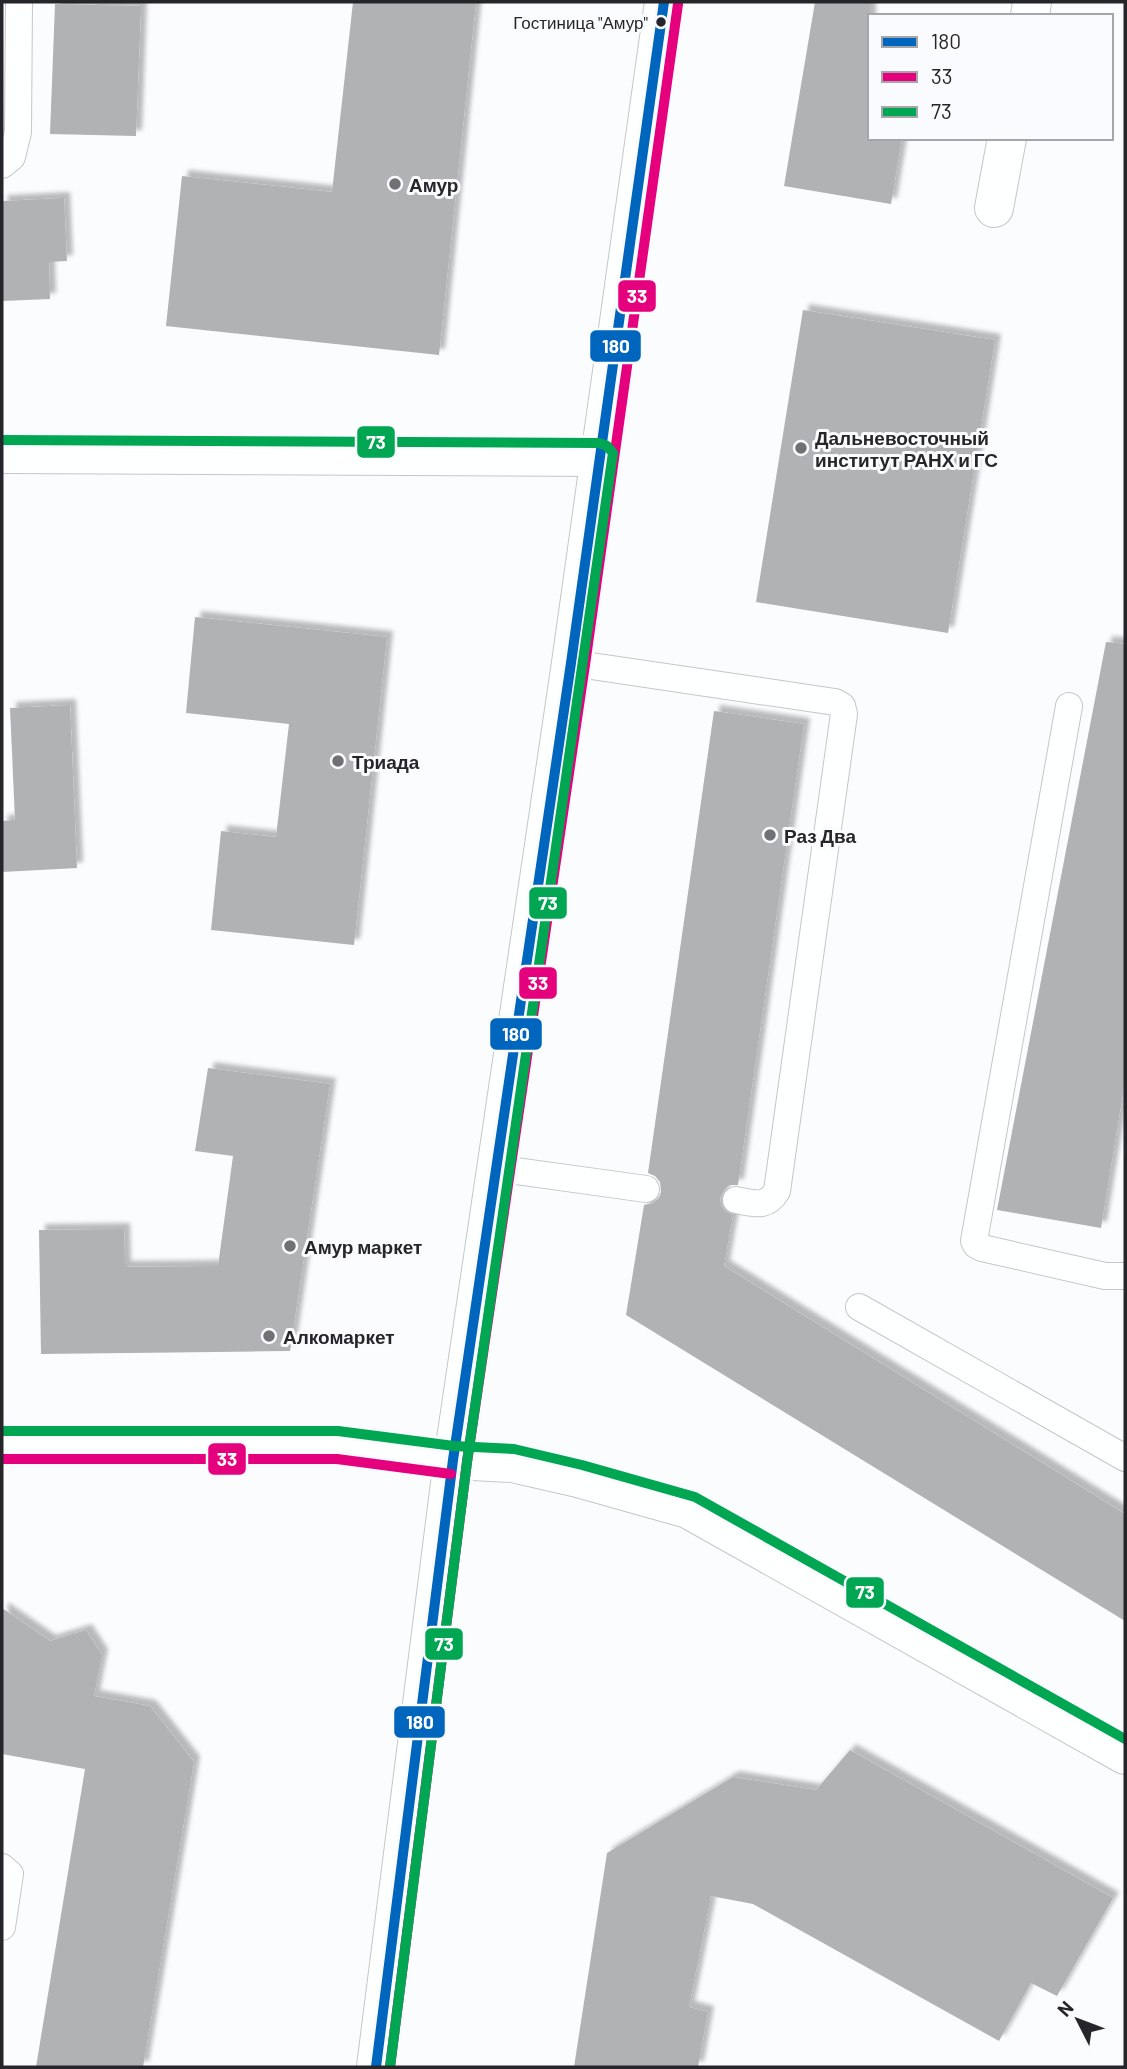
<svg xmlns="http://www.w3.org/2000/svg" width="1127" height="2069" font-family="Barlow,sans-serif">
<style>
.building{fill:#b1b2b4;filter:url(#shadow)}
.lines{fill:none;stroke-linecap:round;stroke-linejoin:round}
.service-casing{stroke:#c5c6c8;stroke-width:28}
.minor-casing{stroke:#c5c6c8;stroke-width:40}
.tertiary-casing{stroke:#c5c6c8;stroke-width:40}
.secondary-casing{stroke:#c5c6c8;stroke-width:40}
.primary-casing{stroke:#c5c6c8;stroke-width:40}
.service{stroke:#feffff;stroke-width:26}
.minor{stroke:#feffff;stroke-width:38}
.tertiary{stroke:#feffff;stroke-width:38}
.secondary{stroke:#feffff;stroke-width:38}
.primary{stroke:#feffff;stroke-width:38}
.bus-1-casing{stroke:#fafbff;stroke-width:16}
.bus-2-casing{stroke:#fafbff;stroke-width:16}
.bus-3-casing{stroke:#fafbff;stroke-width:16}
.bus-1{stroke:#0065bd;stroke-width:10}
.bus-2{stroke:#e5007d;stroke-width:10}
.bus-3{stroke:#00a651;stroke-width:10}
.bus-dot{fill:#26262a;stroke:#fafbff;stroke-width:2.5}
.poi-dot{fill:#717174;stroke:#fafbff;stroke-width:2.5}
.labels{text-anchor:middle;dominant-baseline:central;stroke-width:6;stroke-linejoin:round;paint-order:stroke}
.bus-label{font-size:17px;fill:#26262a;stroke:#fafbff;text-anchor:end}
.poi-label{font-size:19px;font-weight:bold;fill:#26262a;stroke:#fafbff;text-anchor:start}
.line-badge{stroke:#fafbff;stroke-width:2.5}
.badge-label{font-size:19px;text-anchor:middle;font-weight:bold;fill:#fff}
</style>
<defs>
<filter id="shadow"><feDropShadow dx="6" dy="-6" stdDeviation="2" flood-color="#0004"/></filter>
</defs>
<rect width="100%" height="100%" fill="#fbfcfe"/>
<g class="building">
<polygon points="353,2 476,2 439,355 166,326 182,176 332,192"/>
<polygon points="815,2 870,2 870,138 902,138 891,204 784,186"/>
<polygon points="55,4 141,6 136,136 50,134"/>
<polygon points="64,198 67,261 49,262 50,299 2,301 2,201"/>
<polygon points="803,310 995,340 948,633 756,602"/>
<polygon points="195,617 387,637 354,945 211,930 221,831 276,837 289,724 186,713"/>
<polygon points="1106,642 1125,644 1125,1081 1101,1228 997,1210"/>
<polygon points="70,705 77,868 2,872 2,821 15,820 10,708"/>
<polygon points="714,711 804,724 738,1185 730,1185 725,1189 720,1198 721,1205 725,1211 733,1215 724,1266 1125,1514 1125,1621 626,1315 644,1205 653,1203 659,1198 661,1192 660,1182 655,1176 648,1173"/>
<polygon points="208,1068 330,1084 290,1351 41,1354 39,1230 124,1229 125,1267 218,1266 233,1156 195,1151"/>
<polygon points="2,1608 50,1641 86,1630 102,1655 94,1696 150,1706 194,1762 143,2067 36,2067 85,1769 2,1754"/>
<polygon points="850,1750 1113,1898 1057,1996 1031,1983 999,2041 753,1904 711,1896 689,2007 708,2012 698,2067 574,2067 607,1853 733,1777 816,1790"/>
</g>
<g class="lines">
<g class="service-casing">
<g id="service">
<polyline points="2,165 12,157 18,132 19,2"/>
<path d="M571,663L835,702L842,706L844,714L777,1191C766,1209 754,1203 736,1200"/>
<polyline points="1069,706 974,1241 976,1245 982,1248 1105,1276 1125,1276"/>
<polyline points="495,1168 646,1189"/>
<polyline points="859,1307 1125,1458"/>
<polyline points="2,1867 10,1874 2,1927"/>
</g>
</g>
<g class="minor-casing">
<g id="minor">
<polyline points="1030,16 1032,2"/>
<polyline points="994,208 1007,138"/>
</g>
</g>
<g class="tertiary-casing">
<polyline id="tertiary" points="2,454 599,457"/>
</g>
<g class="secondary-casing">
<polyline id="secondary" points="376,2067 453,1460 571,663 664,2"/>
</g>
<g class="primary-casing">
<polyline id="primary" points="2,1445 338,1445 453,1460 512,1463 578,1478 688,1509 1125,1755"/>
</g>
<use href="#service" class="service"/>
<use href="#minor" class="minor"/>
<use href="#tertiary" class="tertiary"/>
<use href="#secondary" class="secondary"/>
<use href="#primary" class="primary"/>
<g class="bus-1-casing">
<polyline id="bus-1" points="376,2067 453,1460 571,663 664,2"/>
</g>
<g class="bus-2-casing">
<g id="bus-2">
<polyline points="2,1459 337,1459 451,1474"/>
<polyline points="390,2067 467,1462 585,665 678,4"/>
</g>
</g>
<g class="bus-3-casing">
<g id="bus-3">
<polyline points="2,440 599,443 607,446 613,453 467,1462 390,2067"/>
<polyline points="2,1431 338,1431 454,1446 514,1449 582,1465 695,1497 1125,1739"/>
</g>
</g>
<use href="#bus-1" class="bus-1"/>
<use href="#bus-2" class="bus-2"/>
<use href="#bus-3" class="bus-3"/>
</g>
<circle class="bus-dot" cx="661" cy="22" r="6"/>
<g class="poi-dot">
<circle cx="395" cy="184" r="7"/>
<circle cx="801" cy="448" r="7"/>
<circle cx="338" cy="761" r="7"/>
<circle cx="770" cy="835" r="7"/>
<circle cx="290" cy="1246" r="7"/>
<circle cx="269" cy="1336" r="7"/>
</g>
<g class="labels">
<g class="bus-label">
<text x="648" y="22">Гостиница "Амур"</text>
</g>
<g class="poi-label">
<text x="409" y="184">Амур</text>
<text x="815" y="437">Дальневосточный<tspan x="815" dy="22">институт РАНХ и ГС</tspan></text>
<text x="352" y="761">Триада</text>
<text x="784" y="835">Раз Два</text>
<text x="304" y="1246">Амур маркет</text>
<text x="283" y="1336">Алкомаркет</text>
</g>
</g>
<g class="line-badge">
<rect x="617" y="279" width="40" height="34" rx="7" fill="#e5007d"/>
<rect x="589" y="329" width="53" height="34" rx="7" fill="#0065bd"/>
<rect x="356" y="425" width="40" height="34" rx="7" fill="#00a651"/>
<rect x="528" y="886" width="40" height="34" rx="7" fill="#00a651"/>
<rect x="518" y="966" width="40" height="34" rx="7" fill="#e5007d"/>
<rect x="489" y="1017" width="54" height="34" rx="7" fill="#0065bd"/>
<rect x="207" y="1442" width="40" height="34" rx="7" fill="#e5007d"/>
<rect x="845" y="1576" width="40" height="33" rx="7" fill="#00a651"/>
<rect x="424" y="1627" width="40" height="34" rx="7" fill="#00a651"/>
<rect x="393" y="1705" width="53" height="34" rx="7" fill="#0065bd"/>
</g>
<g class="badge-label">
<text x="637" y="303">33</text>
<text x="616" y="353">180</text>
<text x="376" y="449">73</text>
<text x="548" y="910">73</text>
<text x="538" y="990">33</text>
<text x="516" y="1041">180</text>
<text x="227" y="1466">33</text>
<text x="865" y="1599">73</text>
<text x="444" y="1651">73</text>
<text x="420" y="1729">180</text>
</g>
<rect width="1127" height="2069" fill="none" stroke="#26262a" stroke-width="7"/>
<rect x="868" y="14" width="245" height="126" fill="#fafbff" stroke="#a5a6aa" stroke-width="2"/>
<rect x="882" y="37" width="35" height="10" fill="#0065bd" stroke="#a5a6aa" stroke-width="2"/>
<text x="931" y="49" font-size="21" fill="#26262a">180</text>
<rect x="882" y="72" width="35" height="10" fill="#e5007d" stroke="#a5a6aa" stroke-width="2"/>
<text x="931" y="84" font-size="21" fill="#26262a">33</text>
<rect x="882" y="107" width="35" height="10" fill="#00a651" stroke="#a5a6aa" stroke-width="2"/>
<text x="931" y="119" font-size="21" fill="#26262a">73</text>
<g transform="translate(1078 2020) rotate(312)" stroke="#fafbff" stroke-width="5" paint-order="stroke">
<path d="M0-5L12 26L0 18L-12 26Z" fill="#26262a"/>
<text y="-10" font-size="19" font-weight="bold" text-anchor="middle" fill="#26262a">N</text>
</g>
</svg>
